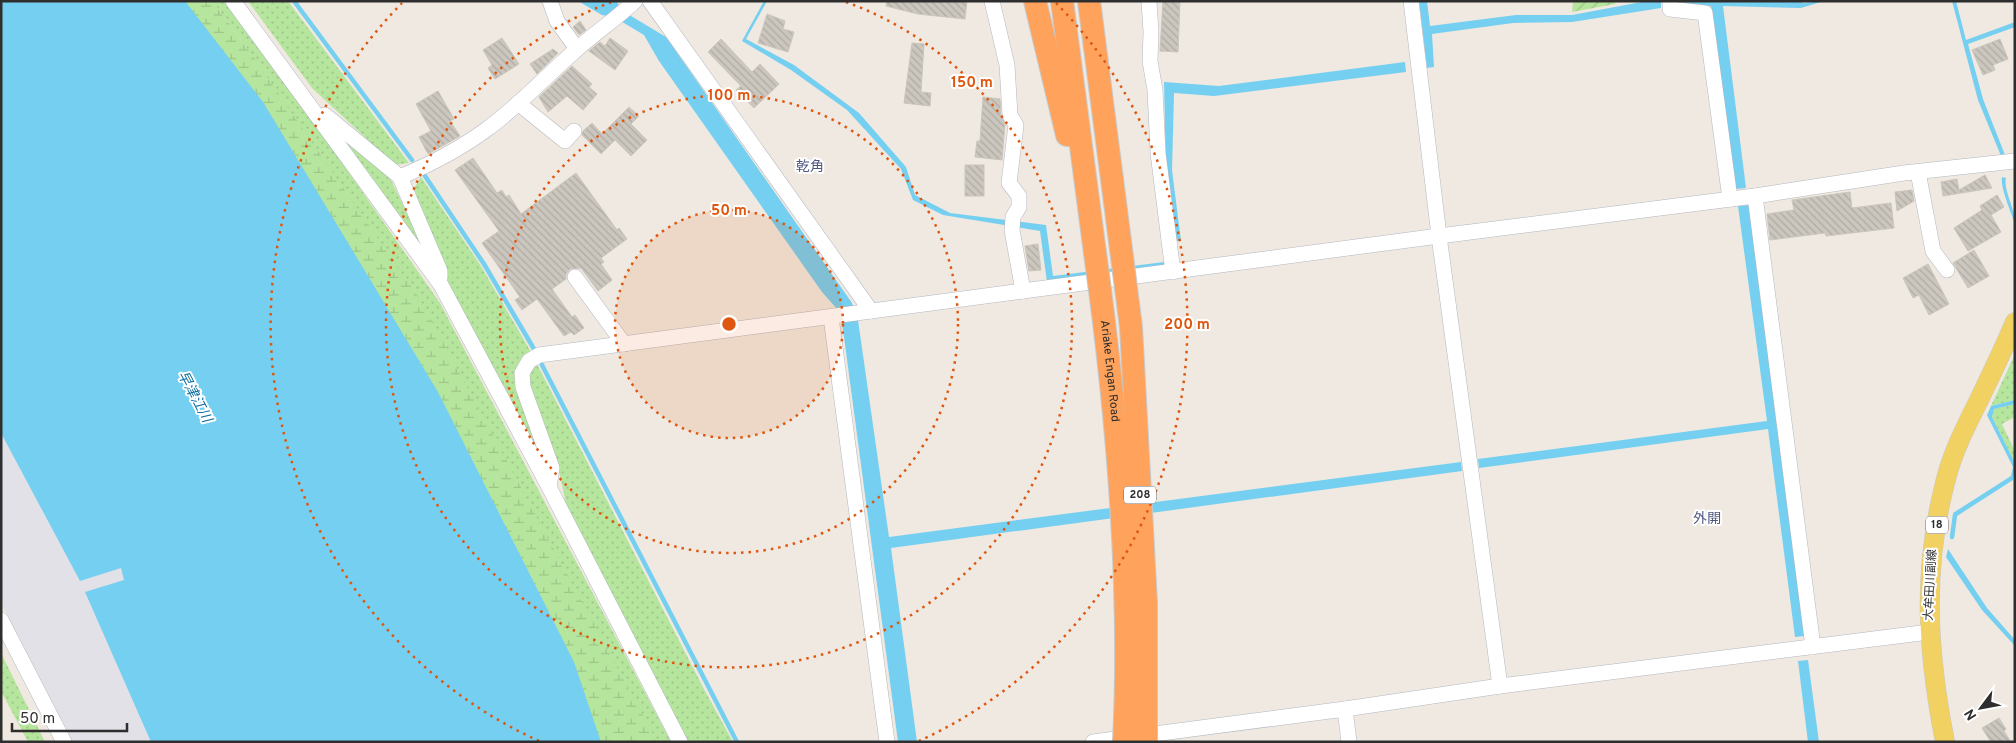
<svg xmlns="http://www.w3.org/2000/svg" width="2016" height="743" font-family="Overpass,'Noto Sans JP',sans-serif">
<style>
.industrial{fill:#e3e1e8}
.grass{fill:url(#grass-dots)}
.wetland{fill:url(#wetland-marsh)}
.garden{fill:url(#garden-furrows)}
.water{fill:#75cff0}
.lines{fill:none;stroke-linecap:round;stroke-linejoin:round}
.stream{stroke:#75cff0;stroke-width:4.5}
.building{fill:url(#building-back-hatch);stroke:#cbc5ba}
.minor-casing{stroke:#b4b7c1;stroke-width:16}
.major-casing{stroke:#c9c9c9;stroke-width:20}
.highway-casing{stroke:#c9c9c9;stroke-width:24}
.minor{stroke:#fff;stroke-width:15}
.major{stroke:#f2d163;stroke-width:19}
.highway{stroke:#ffa35c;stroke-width:22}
.highway-bridge-casing{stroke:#c9c9c9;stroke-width:24;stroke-linecap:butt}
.highway-bridge{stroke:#ffa35c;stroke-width:22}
.ring{fill:none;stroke:#df570e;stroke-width:2.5;stroke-dasharray:2.5 5}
.labels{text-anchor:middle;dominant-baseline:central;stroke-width:4;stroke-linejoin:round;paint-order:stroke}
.shield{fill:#fff;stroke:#6d6d6d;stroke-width:1}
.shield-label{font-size:11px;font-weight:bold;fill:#2e2e2e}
.street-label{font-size:12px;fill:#2e2e2e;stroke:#fff}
.neighbourhood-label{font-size:14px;fill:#4d5680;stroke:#fff}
.water-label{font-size:14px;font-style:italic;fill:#0d6fa3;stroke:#fff}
.centre{fill:#df570e;stroke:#fff;stroke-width:2.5}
.ring-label{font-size:15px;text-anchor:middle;font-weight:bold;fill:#df570e;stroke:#fff;stroke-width:4;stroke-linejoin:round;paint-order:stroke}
</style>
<defs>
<pattern id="grass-dots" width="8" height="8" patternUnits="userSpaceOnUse" patternTransform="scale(1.25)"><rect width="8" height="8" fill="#b6e59e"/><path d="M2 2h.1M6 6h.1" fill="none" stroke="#9dc588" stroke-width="1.8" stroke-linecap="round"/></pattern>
<pattern id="wetland-marsh" width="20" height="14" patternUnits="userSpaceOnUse" patternTransform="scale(1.25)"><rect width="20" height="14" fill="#b6e59e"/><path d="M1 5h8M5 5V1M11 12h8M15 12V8" fill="none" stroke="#9dc588"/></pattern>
<pattern id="garden-furrows" width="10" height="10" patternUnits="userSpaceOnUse" patternTransform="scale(1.25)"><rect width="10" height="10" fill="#b6e59e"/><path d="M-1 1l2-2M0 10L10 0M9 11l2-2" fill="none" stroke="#9dc588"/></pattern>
<pattern id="building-back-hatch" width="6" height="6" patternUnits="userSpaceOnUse" patternTransform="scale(1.25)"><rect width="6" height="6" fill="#cbc7bf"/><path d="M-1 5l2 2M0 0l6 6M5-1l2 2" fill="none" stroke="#afaba4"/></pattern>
</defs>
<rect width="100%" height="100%" fill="#efe9e1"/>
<polygon class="industrial" points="1,117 351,742 73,742 1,602"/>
<g class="grass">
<polygon points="212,1 224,1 280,74 440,303 671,742 657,742 243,42"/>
<polygon points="248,1 288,1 409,163 395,165 312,88"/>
<polygon points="335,127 391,180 428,257"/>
<polygon points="421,177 481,266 531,352 518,364 517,384 541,455 449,286 414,188"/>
<polygon points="2015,354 2015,400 1991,406"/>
<polygon points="537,364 705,691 733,742 689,742 568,514 560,475 530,390 529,373"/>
<polygon points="2015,404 2015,417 2002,424 2015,451 2015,463 1992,417 1994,409"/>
<polygon points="1,653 45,742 28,742 1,691"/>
</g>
<polygon class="wetland" points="172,1 212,1 243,42 421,301 657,742 587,742"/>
<polygon class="garden" points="1573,1 1616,1 1615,4 1572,12"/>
<g class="water">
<polygon points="1,1 185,1 263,102 438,392 574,662 601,742 151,742 85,592 124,580 121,568 80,581 1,433"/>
<polygon points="578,1 617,1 621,10 666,37 852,303 858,320 889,537 1461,462 1462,471 891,548 917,742 898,742 842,322 837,309 822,292 659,61 644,35 614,17 602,15"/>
<polygon points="764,1 767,1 746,39 794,65 859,113 906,167 915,195 950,213 1046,225 1053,276 1164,262 1165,267 1047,282 1040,231 943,215 913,200 901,169 847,110 791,70 742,41"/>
<polygon points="1419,1 1427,1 1430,26 1516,15 1572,15 1647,1 1661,1 1661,8 1572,22 1513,23 1432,34 1434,67 1427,68"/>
<polygon points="1678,1 1801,1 1803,3 1824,1 1801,8 1723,6 1746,188 1736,189 1711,6 1678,3"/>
<polygon points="1952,1 1956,1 1966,40 2015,22 2015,27 1968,44 1983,99 2005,155 2001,156 1978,100"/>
<polygon points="1405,62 1406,72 1214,96 1174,93 1172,170 1181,241 1174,241 1166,171 1164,82 1219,86"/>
<path d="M2002,177L2006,178C2003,190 2015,207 2015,224C2011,212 2000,187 2002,177Z"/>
<polygon points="1749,205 1805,636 1795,637 1768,429 1479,468 1478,459 1767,421 1738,206"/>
<polygon points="2015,400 2015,404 1994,409 1992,417 2015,463 2013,480 1957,516 1953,513 2011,476 2013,467 1987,415 1991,406"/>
<polygon points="1948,549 1987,608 2015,640 2015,646 1982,610 1946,557"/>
<polygon points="1808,660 1819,742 1808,742 1798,661"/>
</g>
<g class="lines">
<g class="stream">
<polyline points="294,1 412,160"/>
<polyline points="425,176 484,264 534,349"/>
<polyline points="542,365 737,742"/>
<polyline points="1952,537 1955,515"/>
</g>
</g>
<g class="building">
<polygon points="887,1 967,1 965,19 918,14 886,6"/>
<polygon points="1163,1 1180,1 1178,52 1160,51"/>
<polygon points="767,14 785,21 783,29 794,32 788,52 758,43"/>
<polygon points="580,21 586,30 579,35 573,27"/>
<polygon points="502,38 519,64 495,79 488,68 492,65 483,50"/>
<polygon points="610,38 628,51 615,70 589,51 600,42 605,46"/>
<polygon points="721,39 752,72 760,64 779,84 754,108 736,90 741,86 708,52"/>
<polygon points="2000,39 2008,59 1993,65 1995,70 1983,75 1972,50"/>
<polygon points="912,43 924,44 921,92 931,93 930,106 904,103"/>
<polygon points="553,49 558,53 537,74 530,64"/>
<polygon points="572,66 592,84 589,87 597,94 583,110 567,96 548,112 539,97"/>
<polygon points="438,91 454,119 450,121 460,136 428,154 419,137 431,131 416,104"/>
<polygon points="983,97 1000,99 1001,116 1005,124 1002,160 975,157 977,141 980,141"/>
<polygon points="629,107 639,116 631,124 647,140 631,156 615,140 601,154 582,135 583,131 592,123 602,134"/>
<polygon points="473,158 497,193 502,190 506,197 509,195 521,214 576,173 617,230 619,228 627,239 601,258 604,262 601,264 612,280 598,291 581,268 570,269 566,274 566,279 552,289 572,317 575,315 584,328 574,335 571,332 564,336 537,299 522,310 515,300 520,297 482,243 499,231 455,170"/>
<rect x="965" y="165" width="19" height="31"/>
<polygon points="1985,175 1992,188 1943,196 1941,182 1957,179 1959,190"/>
<polygon points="1912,190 1914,201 1897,211 1895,192"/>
<polygon points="1850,192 1852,208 1891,203 1894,228 1826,236 1825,233 1770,240 1767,214 1794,210 1792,200"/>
<polygon points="1997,195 2004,207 1991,215 2001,232 1968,251 1954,228 1982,210 1980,206"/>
<polygon points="1038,244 1041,270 1029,271 1025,246"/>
<polygon points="1974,250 1989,276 1968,288 1953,263"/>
<polygon points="1928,264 1949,304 1929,315 1919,295 1913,298 1903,278"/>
<polygon points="1999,718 2006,729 2004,731 2011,742 1991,742 1982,728"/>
</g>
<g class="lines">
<g class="minor-casing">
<g id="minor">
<polyline points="233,1 441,285 549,487 680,742"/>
<polyline points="550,1 557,21 577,49"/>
<polyline points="650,1 871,311"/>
<polyline points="992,1 1007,65 1010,115 1016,125 1009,183 1019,196 1019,207 1013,217 1012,230 1023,291"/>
<polyline points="1149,1 1151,32 1150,61 1155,90 1158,153 1173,272"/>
<polyline points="1411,1 1439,236 1500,686"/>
<polyline points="1670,1 1670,9 1705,13 1730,199"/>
<polyline points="518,103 565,141 574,131"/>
<polyline points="325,115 400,177 440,271 440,278"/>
<polyline points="1918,172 1933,251 1947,270"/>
<path d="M400,177C431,164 460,149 487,129C519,106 546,76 576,50C595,33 616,19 635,1"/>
<polyline points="1755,196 1813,647"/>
<polyline points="575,277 624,344"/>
<polyline points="831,317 887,742"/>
<polyline points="549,487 552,468 523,387 522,373 529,361 539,355 1439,236 1755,196 1904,173 2015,161"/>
<polyline points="1,620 64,742"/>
<polyline points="1345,709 1349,742"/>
<polyline points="1093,742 1345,709 1500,686 1929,632"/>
</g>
</g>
<g class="major-casing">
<path id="major" d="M1945,742C1927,650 1922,570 1946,479C1953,451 1967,424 1980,398C1992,373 2004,348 2015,322"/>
</g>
<g class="highway-casing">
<g id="highway">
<polyline points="1035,1 1067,135"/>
<polyline points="1062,1 1095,253"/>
<polyline points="1089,1 1121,249"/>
</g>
</g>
<use href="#minor" class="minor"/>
<use href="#major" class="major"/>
<use href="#highway" class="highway"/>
<g class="highway-bridge-casing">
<g id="highway-bridge">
<polyline points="1121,249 1131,327 1146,603 1146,742"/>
<path id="s1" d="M1095,253C1117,411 1132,582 1124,742"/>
</g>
</g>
<use href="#highway-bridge" class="highway-bridge"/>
</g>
<circle cx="729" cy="324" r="114" fill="#df570e" fill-opacity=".12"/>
<g class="ring">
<circle cx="729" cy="324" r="114"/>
<circle cx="729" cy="324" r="229"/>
<path d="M846 2A343 343 0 1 1 612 2"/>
<path d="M539 741A458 458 0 0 1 402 3M1056 3A458 458 0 0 1 919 741"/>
</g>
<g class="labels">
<g class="shield">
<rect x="1124" y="486.5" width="32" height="17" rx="4"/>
<rect x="1926" y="516.5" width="22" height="17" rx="4"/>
</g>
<g class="shield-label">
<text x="1140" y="495">208</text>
<text x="1937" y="525">18</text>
</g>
<g class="street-label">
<text stroke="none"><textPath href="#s1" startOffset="119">Ariake Engan Road</textPath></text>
<text transform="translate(1931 585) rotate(-87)">大牟田川副線</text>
</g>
<g class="neighbourhood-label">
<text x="810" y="167">乾角</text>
<text x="1707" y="519">外開</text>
</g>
<g class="water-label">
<text transform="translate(194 397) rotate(62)">早津江川</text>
</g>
</g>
<circle cx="729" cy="324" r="8" class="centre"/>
<g class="ring-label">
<text x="972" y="87">150 m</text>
<text x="729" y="100">100 m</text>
<text x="729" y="215">50 m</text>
<text x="1187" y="329">200 m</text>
</g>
<rect width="2016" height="743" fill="none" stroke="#2e2e2e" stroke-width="5"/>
<g transform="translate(1981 708) rotate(238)" stroke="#ffffff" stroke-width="4" paint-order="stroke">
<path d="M0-4L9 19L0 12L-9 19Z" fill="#2e2e2e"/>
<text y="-8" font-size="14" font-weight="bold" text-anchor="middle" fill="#2e2e2e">N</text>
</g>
<path d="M12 723v8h115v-8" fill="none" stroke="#2e2e2e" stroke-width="2.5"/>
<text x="20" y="723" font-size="15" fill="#2e2e2e" stroke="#ffffff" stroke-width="4" paint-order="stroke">50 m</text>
</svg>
